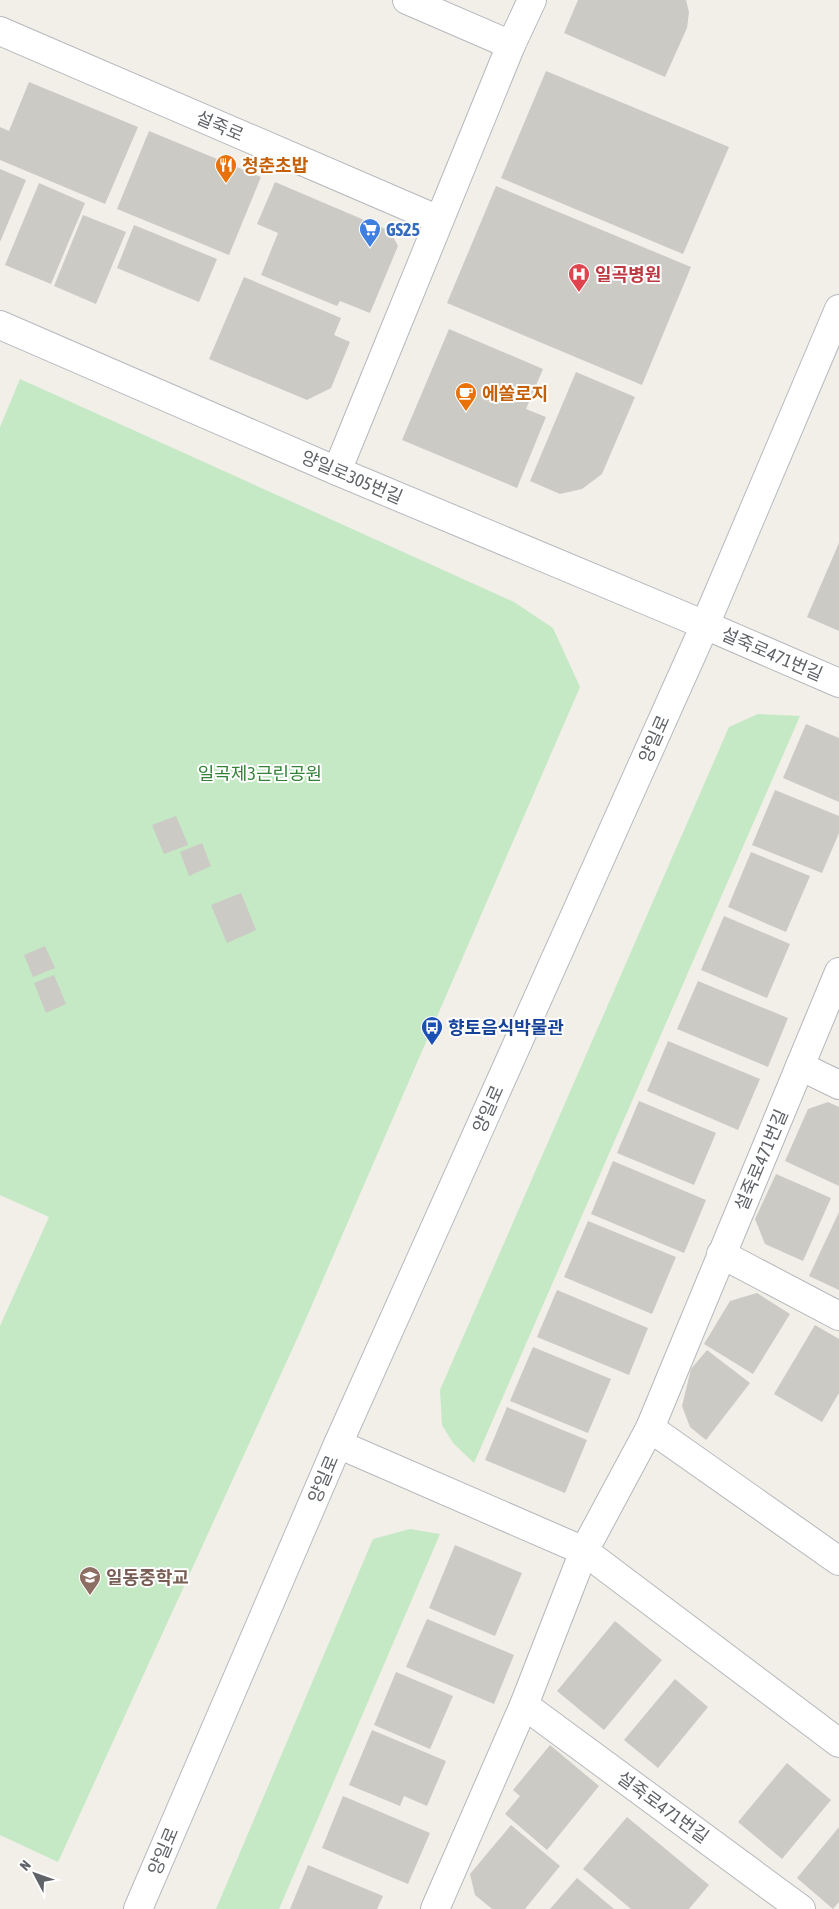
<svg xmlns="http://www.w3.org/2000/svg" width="839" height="1909" font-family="'Asap Condensed','Noto Sans KR',sans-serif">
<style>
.green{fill:#c5e8c5}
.building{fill:#cccac5}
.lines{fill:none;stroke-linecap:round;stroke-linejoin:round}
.street-casing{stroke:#b5b8bc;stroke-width:30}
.secondary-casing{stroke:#b6babf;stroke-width:30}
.street{stroke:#fff;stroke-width:28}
.secondary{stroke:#fff;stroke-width:28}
.labels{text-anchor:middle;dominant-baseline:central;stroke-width:4;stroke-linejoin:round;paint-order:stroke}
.street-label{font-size:18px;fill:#5f6368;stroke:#fff}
.food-label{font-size:18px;font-weight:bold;fill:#c56008;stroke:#fff;text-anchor:start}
.shop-label{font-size:18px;font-weight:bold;fill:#366cbe;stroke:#fff;text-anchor:start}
.health-label{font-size:18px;font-weight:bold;fill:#be3a42;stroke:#fff;text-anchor:start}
.park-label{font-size:18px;fill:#348238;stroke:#fff}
.transit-label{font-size:18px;font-weight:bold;fill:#164399;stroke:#fff;text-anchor:start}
.education-label{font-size:18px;font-weight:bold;fill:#785e54;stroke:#fff;text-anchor:start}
</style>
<rect width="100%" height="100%" fill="#f1efe8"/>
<g class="green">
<polygon points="20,379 514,602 553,628 580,687 301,1330 58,1862 0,1835 0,1326 49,1217 0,1195 0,427"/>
<polygon points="758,714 800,716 474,1463 453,1443 442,1425 440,1390 729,727"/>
<polygon points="410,1529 440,1534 279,1909 216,1909 373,1539"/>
</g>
<g class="building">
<polygon points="578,0 686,0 689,12 687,28 665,77 564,33"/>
<polygon points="546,71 729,147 683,254 501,178"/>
<polygon points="29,82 138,127 105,204 0,160 0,127 9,131"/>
<polygon points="149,131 261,177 229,255 117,209"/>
<polygon points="0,169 26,180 0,242"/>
<polygon points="275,182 390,231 398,246 370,313 340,301 337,306 261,275 278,233 257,224"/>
<polygon points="39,183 85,203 51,284 5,265"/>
<polygon points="496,186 691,267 642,385 447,303"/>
<polygon points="83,215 126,232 96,304 54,286"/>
<polygon points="134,225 217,259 199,302 117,268"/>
<polygon points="244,277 341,318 334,335 350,342 331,388 307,400 209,359"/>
<polygon points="449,329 543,369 526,409 546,417 517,488 402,440"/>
<polygon points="576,372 635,397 602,474 582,489 560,494 530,481"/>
<polygon points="839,543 839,631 807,617"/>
<polygon points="806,724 839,738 839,802 783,778"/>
<polygon points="775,790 839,816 839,833 822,873 752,845"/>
<polygon points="176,816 188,845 164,854 152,825"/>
<polygon points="202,843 211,866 189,876 180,852"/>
<polygon points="751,852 810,876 786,932 728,907"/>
<polygon points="241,893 256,930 227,943 211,905"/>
<polygon points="724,916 790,944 767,998 701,970"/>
<polygon points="45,946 55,968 33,977 24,955"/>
<polygon points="54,975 66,1004 46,1013 34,983"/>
<polygon points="698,981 788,1018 768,1067 677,1029"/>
<polygon points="668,1041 760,1079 738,1130 647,1091"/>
<polygon points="639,1101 716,1133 694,1185 617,1153"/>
<polygon points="828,1102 839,1107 839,1186 785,1161 808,1109"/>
<polygon points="613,1161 706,1200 684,1253 591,1214"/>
<polygon points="776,1174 831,1198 803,1261 765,1244 755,1219"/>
<polygon points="839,1212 839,1290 809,1276"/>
<polygon points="588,1221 676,1257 652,1314 564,1277"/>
<polygon points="557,1290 648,1328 629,1375 537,1337"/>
<polygon points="757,1293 790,1314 753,1374 704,1344 730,1301"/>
<polygon points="815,1325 839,1339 839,1393 822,1422 774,1394"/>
<polygon points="533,1347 611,1379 588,1433 510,1401"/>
<polygon points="707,1350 750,1383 706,1440 690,1427 682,1406 691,1369"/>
<polygon points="507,1407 587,1440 565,1493 485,1460"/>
<polygon points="455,1545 522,1573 495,1636 429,1608"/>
<polygon points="427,1619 514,1655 494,1704 406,1667"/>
<polygon points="615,1621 662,1660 604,1730 557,1691"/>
<polygon points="396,1672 453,1696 430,1749 374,1725"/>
<polygon points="675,1679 708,1707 658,1768 624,1740"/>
<polygon points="372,1730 446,1761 427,1806 404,1796 400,1806 349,1785"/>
<polygon points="550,1745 599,1786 547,1850 505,1814 520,1796 513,1790"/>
<polygon points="787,1763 831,1800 782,1859 738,1822"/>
<polygon points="343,1796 430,1833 408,1884 322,1848"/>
<polygon points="627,1817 709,1885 689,1909 631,1909 583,1869"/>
<polygon points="511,1825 560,1866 525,1909 492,1909 475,1895 470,1874"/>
<polygon points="839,1827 839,1902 833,1909 797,1878"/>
<polygon points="308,1865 383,1896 377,1909 290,1909"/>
<polygon points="577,1878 614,1909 550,1909"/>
</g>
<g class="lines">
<g class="street-casing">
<g id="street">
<polyline points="407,0 511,45"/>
<polyline points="0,31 439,220"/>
<polyline points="337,471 511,45 532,0"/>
<polyline points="705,625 839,683"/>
<polyline points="800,1066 839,1085"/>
<polyline points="721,1254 839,1316"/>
<polyline points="650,1428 839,1561"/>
<polyline points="338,1444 584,1551 839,1743"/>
<polyline points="524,1705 801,1909"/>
<polyline points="435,1909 524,1705 584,1551 650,1428 839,972"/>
</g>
</g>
<g class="secondary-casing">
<g id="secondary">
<polyline points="0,325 337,471 705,625"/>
<polyline points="138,1909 338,1444 705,625 839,309"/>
</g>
</g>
<use href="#street" class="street"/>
<use href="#secondary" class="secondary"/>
</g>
<defs>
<g id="restaurant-pin" transform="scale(1.125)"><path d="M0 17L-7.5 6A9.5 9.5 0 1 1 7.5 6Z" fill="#e8710a" stroke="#fff"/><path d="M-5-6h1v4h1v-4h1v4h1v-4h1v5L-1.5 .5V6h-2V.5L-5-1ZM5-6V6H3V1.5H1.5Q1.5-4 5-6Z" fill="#fff"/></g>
<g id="supermarket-pin" transform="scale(1.125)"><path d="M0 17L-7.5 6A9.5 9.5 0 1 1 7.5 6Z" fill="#3f7fe0" stroke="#fff"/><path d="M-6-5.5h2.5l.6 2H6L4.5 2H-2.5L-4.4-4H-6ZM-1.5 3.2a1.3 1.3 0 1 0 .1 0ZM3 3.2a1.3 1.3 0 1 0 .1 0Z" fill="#fff"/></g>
<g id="hospital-pin" transform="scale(1.125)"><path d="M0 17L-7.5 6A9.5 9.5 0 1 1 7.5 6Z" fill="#e0444e" stroke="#fff"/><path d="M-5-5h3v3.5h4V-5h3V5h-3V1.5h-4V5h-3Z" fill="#fff"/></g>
<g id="cafe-pin" transform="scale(1.125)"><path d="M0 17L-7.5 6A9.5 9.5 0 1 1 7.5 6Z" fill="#e8710a" stroke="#fff"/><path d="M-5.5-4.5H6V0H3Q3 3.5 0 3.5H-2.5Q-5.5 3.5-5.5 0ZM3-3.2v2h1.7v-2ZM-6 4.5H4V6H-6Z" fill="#fff"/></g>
<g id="bus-pin" transform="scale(1.125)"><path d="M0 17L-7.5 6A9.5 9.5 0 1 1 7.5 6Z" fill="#1a4fb4" stroke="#fff"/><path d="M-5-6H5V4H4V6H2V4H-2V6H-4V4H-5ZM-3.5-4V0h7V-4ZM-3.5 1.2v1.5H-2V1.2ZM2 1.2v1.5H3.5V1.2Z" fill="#fff"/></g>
<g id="school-pin" transform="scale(1.125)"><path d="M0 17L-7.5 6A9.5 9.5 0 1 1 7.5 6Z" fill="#8d6e63" stroke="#fff"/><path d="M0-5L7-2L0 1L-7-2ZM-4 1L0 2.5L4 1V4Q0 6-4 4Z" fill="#fff"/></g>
</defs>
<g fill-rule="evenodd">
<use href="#restaurant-pin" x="226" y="165"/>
<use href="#supermarket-pin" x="370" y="229"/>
<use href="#hospital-pin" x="579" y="274"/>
<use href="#cafe-pin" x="466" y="393"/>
<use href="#bus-pin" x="432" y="1027"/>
<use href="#school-pin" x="90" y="1577"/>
</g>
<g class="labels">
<g class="street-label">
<text transform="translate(220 126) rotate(23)">설죽로</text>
<text transform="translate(352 477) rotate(23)">양일로305번길</text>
<text transform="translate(772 654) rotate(23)">설죽로471번길</text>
<text transform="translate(654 739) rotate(-66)">양일로</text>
<text transform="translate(488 1109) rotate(-66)">양일로</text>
<text transform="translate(761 1160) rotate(-67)">설죽로471번길</text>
<text transform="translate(323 1479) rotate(-67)">양일로</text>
<text transform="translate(663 1807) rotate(36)">설죽로471번길</text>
<text transform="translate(163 1851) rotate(-67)">양일로</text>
</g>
<g class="food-label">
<text x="242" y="165">청춘초밥</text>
<text x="482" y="393">에쏠로지</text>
</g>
<g class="shop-label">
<text x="386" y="229">GS25</text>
</g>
<g class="health-label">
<text x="595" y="274">일곡병원</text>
</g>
<g class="park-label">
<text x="260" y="773">일곡제3근린공원</text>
</g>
<g class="transit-label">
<text x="448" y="1027">향토음식박물관</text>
</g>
<g class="education-label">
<text x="106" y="1577">일동중학교</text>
</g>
</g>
<g transform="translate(35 1874) rotate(311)" stroke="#ffffff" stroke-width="4" paint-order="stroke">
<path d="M0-4L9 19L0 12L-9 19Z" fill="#5f6368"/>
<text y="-8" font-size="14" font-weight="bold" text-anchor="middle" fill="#5f6368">N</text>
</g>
</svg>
